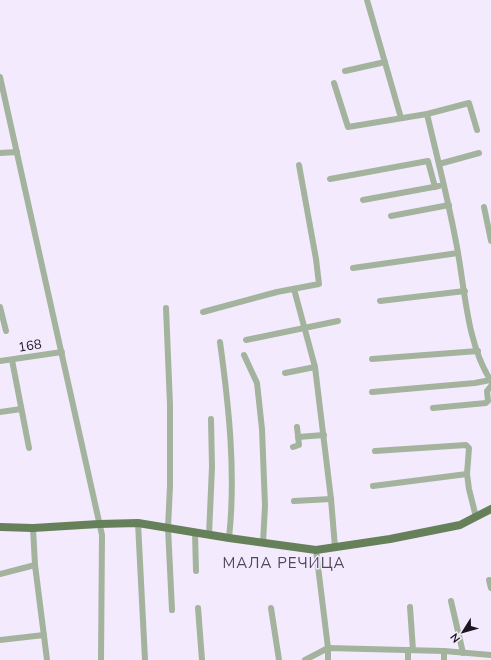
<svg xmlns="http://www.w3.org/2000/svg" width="491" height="660" font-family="'Nunito Sans',sans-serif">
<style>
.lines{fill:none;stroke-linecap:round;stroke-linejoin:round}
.minor{stroke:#a4b39e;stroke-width:6}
.major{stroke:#66815a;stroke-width:8}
.labels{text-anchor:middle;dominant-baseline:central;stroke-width:3;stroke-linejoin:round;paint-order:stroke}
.street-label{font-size:13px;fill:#1b1620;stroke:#f3ebfd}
.quarter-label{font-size:15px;letter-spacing:1px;fill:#50465d;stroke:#f3ebfd}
</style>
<rect width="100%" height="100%" fill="#f3ebfd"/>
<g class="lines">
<g class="minor">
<polyline points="367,0 401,118"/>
<polyline points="345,71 385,62"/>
<polyline points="0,77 102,535 101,660"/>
<polyline points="334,83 348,127 427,114 469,103 477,130"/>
<path d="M427,114C437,157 448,199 456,242C465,286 466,343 491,381"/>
<polyline points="0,153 17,152"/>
<polyline points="439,164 479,153"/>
<polyline points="330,179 428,161 435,187"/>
<polyline points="363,200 439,186"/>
<polyline points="484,207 491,241"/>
<polyline points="391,216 449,205"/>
<polyline points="353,268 458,253"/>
<polyline points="294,289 315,367 331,499 335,547"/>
<polyline points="380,301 465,291"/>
<polyline points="0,307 6,331"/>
<polyline points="166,308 170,405 170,486 168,528 172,610"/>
<polyline points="203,312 277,292 319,284 316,259 299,165"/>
<polyline points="246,340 338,321"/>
<path d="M220,342C229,407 236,474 229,538"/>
<polyline points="244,355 257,383 262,429 265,506 263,543"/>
<polyline points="372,359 478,351"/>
<polyline points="12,360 29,448"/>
<polyline points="0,361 62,352"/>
<polyline points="285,373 315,367"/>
<polyline points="372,392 475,383 490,380"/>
<polyline points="433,408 486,403 488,401 487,391 491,386"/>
<polyline points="0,412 21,409"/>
<polyline points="298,437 324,435"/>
<polyline points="293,447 299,445 297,427"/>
<polyline points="375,451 466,445 469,448 467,474 469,489 476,517"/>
<polyline points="373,486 467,474"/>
<polyline points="294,501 331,499"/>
<polyline points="138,523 145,660"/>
<polyline points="33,528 35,565 47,660"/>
<polyline points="195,533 196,571"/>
<polyline points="209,535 212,467 211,419"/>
<polyline points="316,550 328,648 328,660"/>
<polyline points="0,574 35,565"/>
<polyline points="489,580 491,588"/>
<polyline points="451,601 463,653"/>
<polyline points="410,607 413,650"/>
<polyline points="198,608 202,660"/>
<polyline points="271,608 279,660"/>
<polyline points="0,640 44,635"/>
<polyline points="305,660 328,648 444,651 491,655"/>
<polyline points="408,660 408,650"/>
<polyline points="444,660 444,651"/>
</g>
<polyline class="major" points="0,527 33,528 99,524 138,523 229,538 316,550 390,539 460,525 491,509"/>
</g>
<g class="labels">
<g class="street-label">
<text transform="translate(30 346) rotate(-9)">168</text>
</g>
<g class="quarter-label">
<text x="284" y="563">МАЛА РЕЧИЦА</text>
</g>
</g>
<g transform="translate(463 632) rotate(233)" stroke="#f3ebfd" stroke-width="3" paint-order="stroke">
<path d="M0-3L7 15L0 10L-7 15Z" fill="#1b1620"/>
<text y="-6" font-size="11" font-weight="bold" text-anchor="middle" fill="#1b1620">N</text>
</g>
</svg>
